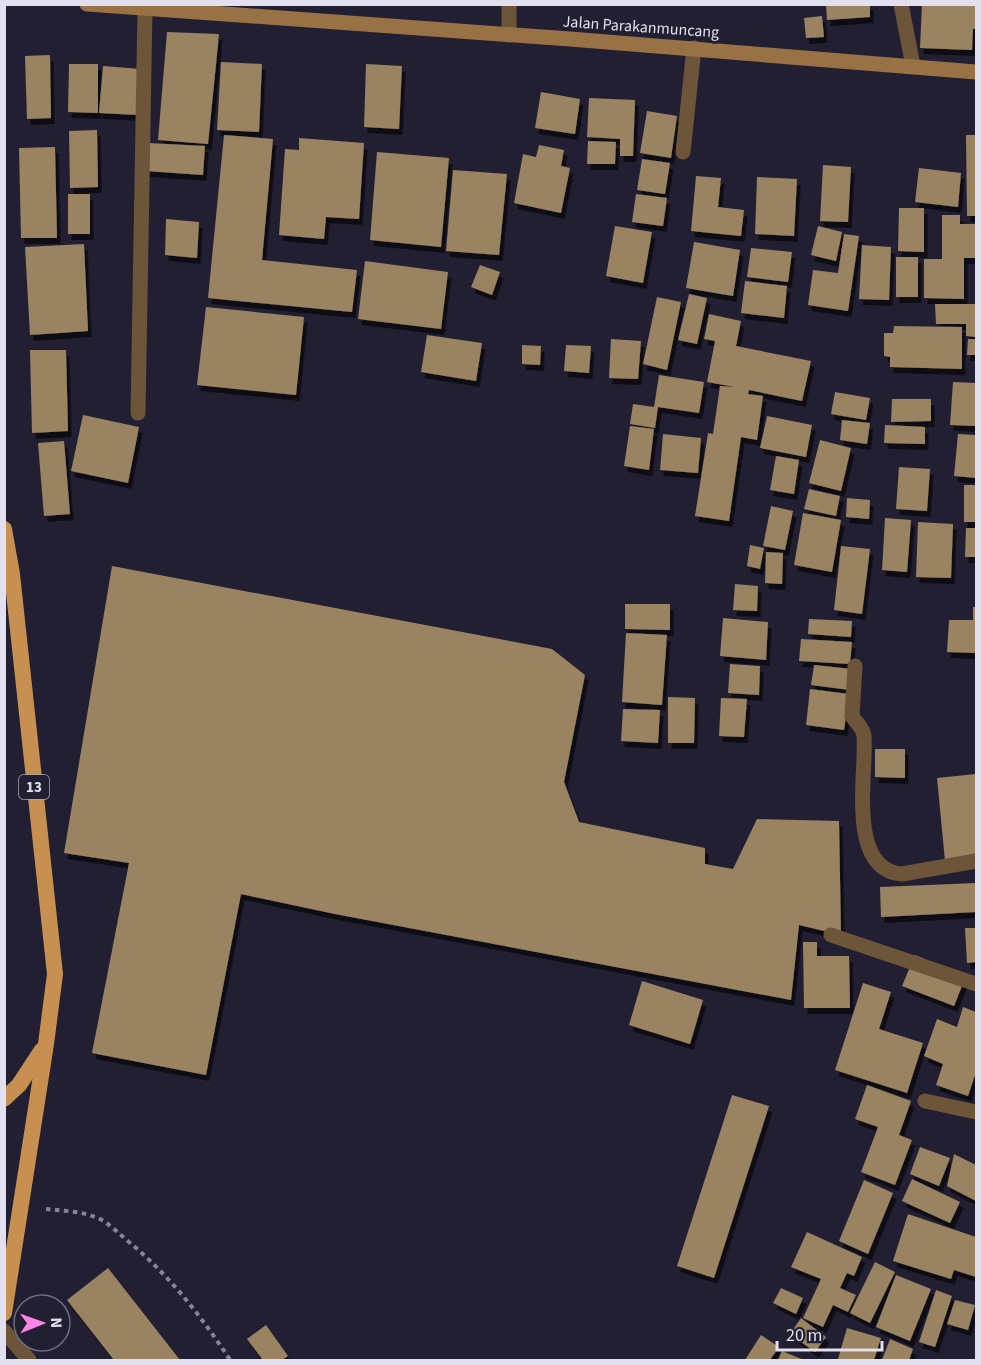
<svg xmlns="http://www.w3.org/2000/svg" width="981" height="1365" font-family="'Source Sans 3',sans-serif">
<style>
.building{fill:#998361;filter:url(#shadow)}
.lines{fill:none;stroke-linecap:round;stroke-linejoin:round}
.path{stroke:#878595;stroke-width:4;stroke-dasharray:4.5 4.5;stroke-linecap:butt}
.service{stroke:#6d553a;stroke-width:15}
.minor{stroke:#6d553a;stroke-width:15}
.secondary{stroke:#987145;stroke-width:15}
.trunk{stroke:#c89050;stroke-width:16}
.labels{text-anchor:middle;dominant-baseline:central;stroke-width:6;stroke-linejoin:round;paint-order:stroke}
.shield{fill:#221f32;stroke:#a8a6b6;stroke-width:1.5}
.shield-label{font-size:15px;font-weight:bold;fill:#e2e0ee}
.street-label{font-size:16px;fill:#e2e0ee;stroke:#221f32}
</style>
<defs>
<filter id="shadow"><feDropShadow dx="3.5" dy="6" stdDeviation="0" flood-color="#0009"/></filter>
</defs>
<rect width="100%" height="100%" fill="#221f32"/>
<g class="building">
<polygon points="826,4 870,4 870,17 827,20"/>
<polygon points="922,4 976,4 976,29 973,29 972,50 920,48"/>
<polygon points="822,16 824,37 806,38 804,18"/>
<polygon points="167,32 219,34 208,144 158,140"/>
<polygon points="50,55 51,118 27,119 25,56"/>
<polygon points="221,62 262,64 259,132 217,130"/>
<polygon points="69,64 98,64 98,113 68,112"/>
<polygon points="366,64 402,66 399,129 364,127"/>
<polygon points="103,66 141,69 138,115 99,113"/>
<polygon points="541,92 580,99 575,134 535,128"/>
<polygon points="589,98 635,100 633,156 620,156 620,139 587,137"/>
<polygon points="647,111 677,116 671,158 640,153"/>
<polygon points="97,130 98,187 70,188 69,131"/>
<polygon points="224,135 273,139 262,260 357,270 352,312 208,298"/>
<polygon points="966,135 976,135 976,216 967,216"/>
<polygon points="299,138 364,143 359,219 326,217 324,239 279,235 285,149 299,150"/>
<polygon points="588,141 616,142 615,164 587,164"/>
<polygon points="148,143 205,146 203,175 146,171"/>
<polygon points="539,145 564,150 561,166 570,168 561,213 514,203 523,154 536,157"/>
<polygon points="55,147 57,238 21,238 19,148"/>
<polygon points="377,152 449,158 441,247 370,240"/>
<polygon points="642,159 670,163 665,194 637,190"/>
<polygon points="823,165 851,167 848,222 820,221"/>
<polygon points="919,168 961,173 958,207 915,202"/>
<polygon points="453,170 507,174 499,255 446,251"/>
<polygon points="696,176 721,178 718,207 744,210 741,236 691,231"/>
<polygon points="757,177 797,179 794,236 755,234"/>
<rect x="68" y="194" width="22" height="40"/>
<polygon points="636,194 667,198 663,226 632,222"/>
<polygon points="899,208 924,208 924,252 898,251"/>
<polygon points="942,215 960,215 960,224 976,224 976,258 964,258 964,299 924,298 924,259 942,259"/>
<polygon points="166,219 199,222 197,258 165,255"/>
<polygon points="615,226 652,232 643,283 606,276"/>
<polygon points="818,226 842,232 836,261 811,255"/>
<polygon points="844,234 859,236 848,311 808,305 813,270 838,273"/>
<polygon points="694,242 740,250 733,296 686,288"/>
<polygon points="84,244 88,331 30,335 25,247"/>
<polygon points="862,245 891,247 889,300 859,299"/>
<polygon points="751,248 792,252 788,282 747,277"/>
<rect x="896" y="257" width="22" height="40"/>
<polygon points="365,261 448,272 441,329 358,319"/>
<polygon points="480,265 500,272 492,295 471,287"/>
<polygon points="745,281 787,286 784,318 741,313"/>
<polygon points="689,294 707,298 697,344 678,340"/>
<polygon points="657,297 681,302 667,370 643,364"/>
<polygon points="935,304 976,304 976,337 966,336 966,324 936,324"/>
<polygon points="206,307 304,317 296,395 197,385"/>
<polygon points="709,314 741,321 736,346 811,361 802,401 749,390 748,394 763,396 757,440 741,437 729,521 695,516 708,433 713,434 720,386 735,387 707,382 715,341 704,339"/>
<polygon points="894,326 962,327 962,369 890,367 890,357 884,356 884,333 893,333"/>
<polygon points="427,335 482,343 476,381 421,372"/>
<polygon points="611,339 641,341 638,379 609,378"/>
<polygon points="968,339 976,339 976,355 967,355"/>
<polygon points="522,345 541,346 540,365 522,364"/>
<polygon points="566,345 591,346 589,373 564,371"/>
<polygon points="30,350 66,350 68,431 32,433"/>
<polygon points="659,375 704,382 699,413 658,407 655,428 630,424 633,404 654,407"/>
<polygon points="953,382 976,383 976,426 950,425"/>
<polygon points="835,392 870,398 866,420 831,414"/>
<polygon points="892,399 931,399 931,421 891,422"/>
<polygon points="83,415 139,427 128,483 71,471"/>
<polygon points="767,416 812,425 806,457 760,448"/>
<polygon points="842,420 870,423 867,444 840,440"/>
<polygon points="885,425 925,427 925,444 884,443"/>
<polygon points="630,426 654,429 649,470 624,466"/>
<polygon points="663,434 701,438 698,473 660,470"/>
<polygon points="958,434 976,435 976,478 954,476"/>
<polygon points="820,440 851,448 841,491 809,483"/>
<polygon points="64,441 70,514 44,516 38,443"/>
<polygon points="776,456 799,460 794,494 770,490"/>
<polygon points="899,467 930,469 927,511 896,509"/>
<rect x="964" y="485" width="12" height="37"/>
<polygon points="809,489 840,496 836,516 804,509"/>
<polygon points="847,498 870,500 869,519 846,517"/>
<polygon points="771,506 793,511 785,550 763,546"/>
<polygon points="803,513 841,520 832,572 794,565"/>
<polygon points="885,518 911,520 907,572 882,570"/>
<polygon points="918,522 953,524 951,578 916,577"/>
<polygon points="966,528 976,528 976,557 965,557"/>
<polygon points="750,545 764,548 760,569 747,566"/>
<polygon points="841,546 870,549 862,614 834,610"/>
<polygon points="766,552 783,553 782,584 765,583"/>
<polygon points="112,566 552,649 585,675 564,782 579,822 705,848 705,864 733,869 757,819 839,821 841,935 799,925 791,1000 335,914 241,894 206,1075 92,1053 129,863 64,853"/>
<polygon points="735,584 758,586 757,611 733,610"/>
<polygon points="625,604 670,604 670,630 625,629"/>
<polygon points="973,607 976,607 976,653 947,652 949,620 973,620"/>
<polygon points="723,618 768,622 766,660 720,656"/>
<polygon points="809,619 852,621 851,637 808,634"/>
<polygon points="626,633 667,635 662,705 622,702"/>
<polygon points="801,639 852,642 850,664 799,661"/>
<polygon points="730,664 760,666 759,695 728,693"/>
<polygon points="814,665 852,669 850,690 811,685"/>
<polygon points="810,689 849,694 844,730 806,725"/>
<polygon points="668,697 695,698 694,743 668,743"/>
<polygon points="721,698 747,699 744,737 719,736"/>
<polygon points="623,709 660,710 658,743 621,741"/>
<polygon points="875,749 905,749 905,778 875,777"/>
<polygon points="976,774 976,858 945,861 937,778"/>
<polygon points="976,883 976,912 881,917 880,887"/>
<polygon points="965,928 976,928 976,962 967,963"/>
<polygon points="803,942 817,942 817,956 849,956 850,1008 804,1008"/>
<polygon points="915,955 966,976 954,1006 902,986"/>
<polygon points="642,981 703,1000 690,1044 629,1025"/>
<polygon points="863,983 891,992 879,1029 923,1043 907,1093 835,1070"/>
<polygon points="963,1007 976,1012 976,1072 968,1096 936,1085 943,1064 924,1056 937,1019 957,1027"/>
<polygon points="867,1085 911,1101 899,1135 912,1140 895,1185 861,1172 878,1127 855,1119"/>
<polygon points="732,1095 769,1106 714,1278 677,1266"/>
<polygon points="920,1147 950,1158 939,1186 910,1174"/>
<polygon points="954,1154 976,1165 976,1201 947,1186"/>
<polygon points="912,1179 960,1202 950,1223 902,1201"/>
<polygon points="864,1180 893,1193 868,1254 839,1241"/>
<polygon points="908,1214 976,1237 976,1277 954,1270 951,1279 893,1261"/>
<polygon points="807,1232 862,1257 854,1276 847,1273 840,1288 856,1295 848,1312 833,1305 823,1327 803,1318 821,1279 791,1267"/>
<polygon points="875,1262 895,1272 870,1323 850,1313"/>
<polygon points="108,1268 180,1360 114,1360 67,1300"/>
<polygon points="896,1275 931,1289 910,1341 876,1327"/>
<polygon points="781,1288 803,1298 796,1314 773,1303"/>
<polygon points="936,1290 952,1296 935,1347 919,1342"/>
<polygon points="955,1300 975,1305 968,1330 947,1324"/>
<polygon points="801,1318 826,1337 815,1352 790,1334"/>
<polygon points="266,1325 288,1356 282,1360 263,1360 247,1339"/>
<polygon points="847,1328 881,1338 874,1360 838,1359"/>
<polygon points="761,1335 779,1347 770,1360 745,1360"/>
<polygon points="890,1339 913,1349 909,1360 882,1360"/>
<polygon points="782,1351 804,1360 778,1360"/>
</g>
<g class="lines">
<path class="path" d="M46,1209C64,1211 83,1211 100,1219C111,1225 119,1234 129,1242C169,1275 202,1317 230,1360"/>
<g class="service">
<polyline points="831,935 976,984"/>
<polyline points="4,1331 29,1360"/>
</g>
<g class="minor">
<polyline points="509,4 509,35"/>
<polyline points="901,4 913,66"/>
<polyline points="683,152 694,48"/>
<polyline points="138,413 145,9"/>
<path d="M855,666L852,716C856,723 863,727 864,736C867,772 846,870 902,874L976,861"/>
<polyline points="925,1101 976,1112"/>
</g>
<polyline class="secondary" points="87,4 570,39 976,72"/>
<g class="trunk">
<polyline points="4,529 12,574 55,974 46,1044 4,1313"/>
<polyline points="4,1099 19,1085 42,1050"/>
</g>
</g>
<g class="labels">
<rect class="shield" x="19" y="775" width="30" height="24" rx="4.5"/>
<g class="shield-label">
<text x="34" y="787">13</text>
</g>
<g class="street-label">
<text transform="translate(641 27) rotate(4)">Jalan Parakanmuncang</text>
</g>
</g>
<rect width="981" height="1365" fill="none" stroke="#e2e0ee" stroke-width="12"/>
<g transform="translate(42 1323) rotate(89)"><circle r="28" fill="#221f32" stroke="#6f6c7d" stroke-width="1.5"/>
<path d="M0-4.5L10 22L0 15L-10 22Z" fill="#fc86e3"/>
<text y="-9" font-size="16" font-weight="bold" text-anchor="middle" fill="#e2e0ee">N</text>
</g>
<path d="M777 1341v9h105v-9" fill="none" stroke="#e2e0ee" stroke-width="3"/>
<text x="786" y="1341" font-size="18" fill="#e2e0ee" stroke="#221f32" stroke-width="4.5" paint-order="stroke">20 m</text>
</svg>
